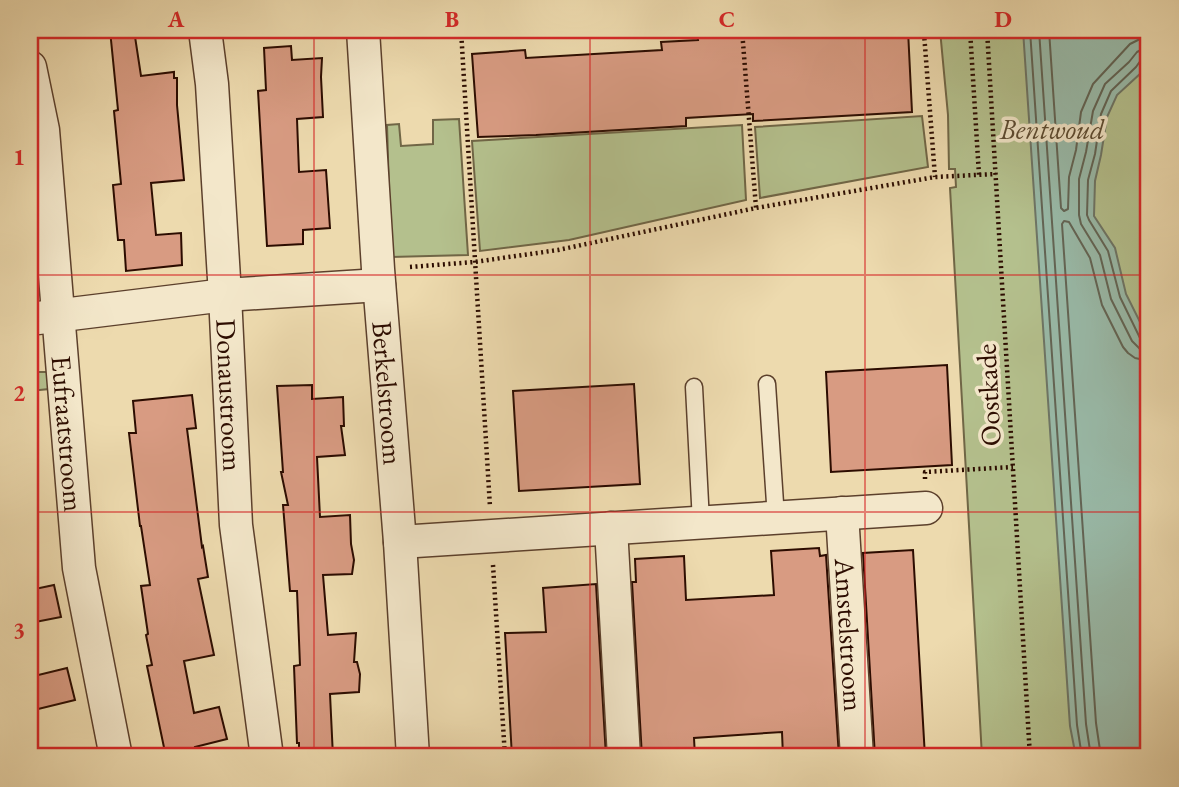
<svg xmlns="http://www.w3.org/2000/svg" width="1179" height="787" font-family="'EB Garamond',serif">
<style>
.green{fill:#b4c08d;stroke:#706646;stroke-width:2}
.water{fill:#9ba;stroke:#6d7566;stroke-width:2}
.lines{fill:none;stroke-linecap:round;stroke-linejoin:round}
.shore{stroke:#626455;stroke-width:2}
.building{fill:#d89b82;stroke:#2c0c00;stroke-width:2}
.lane-casing{stroke:#5c402c;stroke-width:19}
.street-casing{stroke:#5c402c;stroke-width:35}
.path{stroke:#2c0c00;stroke-width:4.5;stroke-dasharray:2 3.5;stroke-linecap:butt}
.lane{stroke:#f3e7ca;stroke-width:16}
.street{stroke:#f3e7ca;stroke-width:32}
.grid{fill:none;stroke:#d62828;stroke-width:2;stroke-opacity:0.55}
.labels{text-anchor:middle;dominant-baseline:central;stroke-width:7;stroke-linejoin:round;paint-order:stroke}
.park-label{font-size:28px;font-style:italic;fill:#5c4b31;stroke:#f3e7ca}
.street-label{font-size:28px;fill:#2c0c00;stroke:#f3e7ca}
.neatline{fill:none;stroke:#d62828;stroke-width:2.5}
.grid-label{font-size:23px;text-anchor:middle;font-weight:bold;fill:#d62828}
</style>
<rect width="100%" height="100%" fill="#eddaae"/>
<filter id="stains"><feTurbulence type="fractalNoise" baseFrequency=".00286" numOctaves="4"/><feColorMatrix values="0 0 0 0 .2 0 0 0 0 .09 0 0 0 0 .02 0 0 0 .5 -.17"/></filter>
<radialGradient id="worn" r=".72"><stop offset=".6" stop-color="#630" stop-opacity="0"/><stop offset="1" stop-color="#630" stop-opacity=".3"/></radialGradient>
<g class="green">
<polygon points="940,30 1149,30 1149,757 982,757 950,188 956,187 955,169 949,169 948,115"/>
<polygon points="922,116 928,167 760,198 755,127"/>
<polygon points="459,119 468,255 391,257 387,125 399,124 401,146 433,144 433,120"/>
<polygon points="742,125 746,200 569,240 480,251 472,141"/>
<polygon points="30,372 47,372 49,389 30,391"/>
</g>
<polygon class="water" points="1023,30 1149,30 1149,60 1142,72 1117,95 1107,117 1101,155 1095,181 1094,216 1115,248 1126,294 1149,340 1149,757 1076,757 1070,726"/>
<g class="lines">
<g class="shore">
<polyline points="1030,30 1077,725 1082,757"/>
<polyline points="1039,30 1086,724 1091,757"/>
<polyline points="1049,30 1061,208 1064,211 1068,209 1069,177 1076,150 1081,112 1093,84 1130,44 1140,39 1149,38"/>
<polyline points="1149,48 1143,49 1137,52 1129,62 1105,84 1093,111 1086,152 1079,179 1079,215 1081,224 1100,255 1111,299 1132,341 1140,349 1149,350"/>
<polyline points="1149,57 1141,60 1136,67 1111,91 1101,114 1095,154 1088,180 1087,215 1089,220 1108,251 1120,297 1140,338 1144,341 1149,341"/>
<polyline points="1101,757 1096,723 1062,224 1064,221 1069,222 1090,258 1102,305 1123,347 1128,353 1135,358 1149,361"/>
</g>
</g>
<g class="building">
<polygon points="110,30 134,30 141,76 174,72 174,78 177,78 177,105 184,180 151,183 156,235 181,233 182,265 126,271 124,240 118,240 113,185 121,184 114,111 118,110"/>
<polygon points="737,30 908,30 912,112 753,121 753,114 686,118 686,126 536,135 478,137 472,54 525,50 526,58 662,50 661,42 698,40 697,33"/>
<polygon points="291,46 292,60 322,58 321,77 323,117 297,119 299,172 326,170 330,228 303,230 303,244 267,246 258,91 266,90 264,48"/>
<polygon points="947,365 952,465 831,472 826,372"/>
<polygon points="634,384 640,484 519,491 513,391"/>
<polygon points="312,385 312,399 343,397 344,426 341,426 345,455 317,457 320,517 350,515 351,544 354,560 352,574 323,575 328,635 356,633 354,662 357,662 360,674 359,692 330,694 333,757 299,757 299,743 297,743 294,666 300,665 297,591 290,591 283,505 288,505 281,472 283,472 277,386"/>
<polygon points="192,395 196,428 187,429 202,547 203,546 208,577 198,579 214,655 184,661 194,713 219,707 227,739 195,747 197,757 166,757 147,666 152,665 146,635 148,634 141,586 150,585 141,526 140,526 129,433 136,433 133,401"/>
<polygon points="819,548 820,556 826,555 839,757 783,757 782,732 694,738 695,757 642,757 632,582 636,582 635,559 684,556 686,600 774,595 771,551"/>
<polygon points="913,550 925,757 875,757 863,553"/>
<polygon points="596,584 606,757 512,757 505,633 546,632 543,588"/>
<polygon points="54,585 61,617 30,623 30,590"/>
<polygon points="67,668 75,700 30,711 30,677"/>
</g>
<g class="lines">
<g class="lane-casing">
<g id="lane">
<polyline points="767,384 776,518"/>
<polyline points="694,387 701,522"/>
</g>
</g>
<g class="street-casing">
<g id="street">
<path id="s1" d="M205,30L212,84L225,295L236,525L267,757"/>
<path id="s2" d="M363,30L378,269L400,542L413,757"/>
<path id="s3" d="M30,67L43,130L79,568L116,757"/>
<polyline points="30,319 225,295 379,285"/>
<path id="s4" d="M842,513L857,757"/>
<polyline points="611,528 624,757"/>
<polyline points="400,542 926,508"/>
</g>
</g>
<g class="path">
<polyline points="461,30 490,507"/>
<polyline points="742,30 756,208"/>
<polyline points="970,30 979,175"/>
<polyline points="987,30 1030,757"/>
<polyline points="924,33 935,177"/>
<polyline points="410,267 474,262 558,250 756,208 935,177 996,174"/>
<polyline points="925,479 925,472 1013,467"/>
<polyline points="493,565 505,757"/>
</g>
<use href="#lane" class="lane"/>
<use href="#street" class="street"/>
</g>
<path class="grid" d="M314,30V757M590,30V757M865,30V757M30,275H1149M30,512H1149"/>
<g class="labels">
<g class="park-label">
<text x="1052" y="129">Bentwoud</text>
</g>
<g class="street-label">
<text stroke="none"><textPath href="#s1" startOffset="366">Donaustroom</textPath></text>
<text stroke="none"><textPath href="#s2" startOffset="364">Berkelstroom</textPath></text>
<text transform="translate(988 395) rotate(-93)">Oostkade</text>
<text stroke="none"><textPath href="#s3" startOffset="369">Eufraatstroom</textPath></text>
<text stroke="none"><textPath href="#s4" startOffset="122">Amstelstroom</textPath></text>
</g>
</g>
<rect width="1179" height="787" fill="none" stroke="#eddaae" stroke-width="77"/>
<rect x="38" y="38" width="1102" height="710" class="neatline"/>
<g class="grid-label">
<text x="176" y="27">A</text>
<text x="452" y="27">B</text>
<text x="727" y="27">C</text>
<text x="1003" y="27">D</text>
<text x="19" y="165">1</text>
<text x="19" y="401">2</text>
<text x="19" y="638">3</text>
</g>
<rect width="100%" height="100%" filter="url(#stains)"/>
<rect width="100%" height="100%" fill="url(#worn)"/>
</svg>
